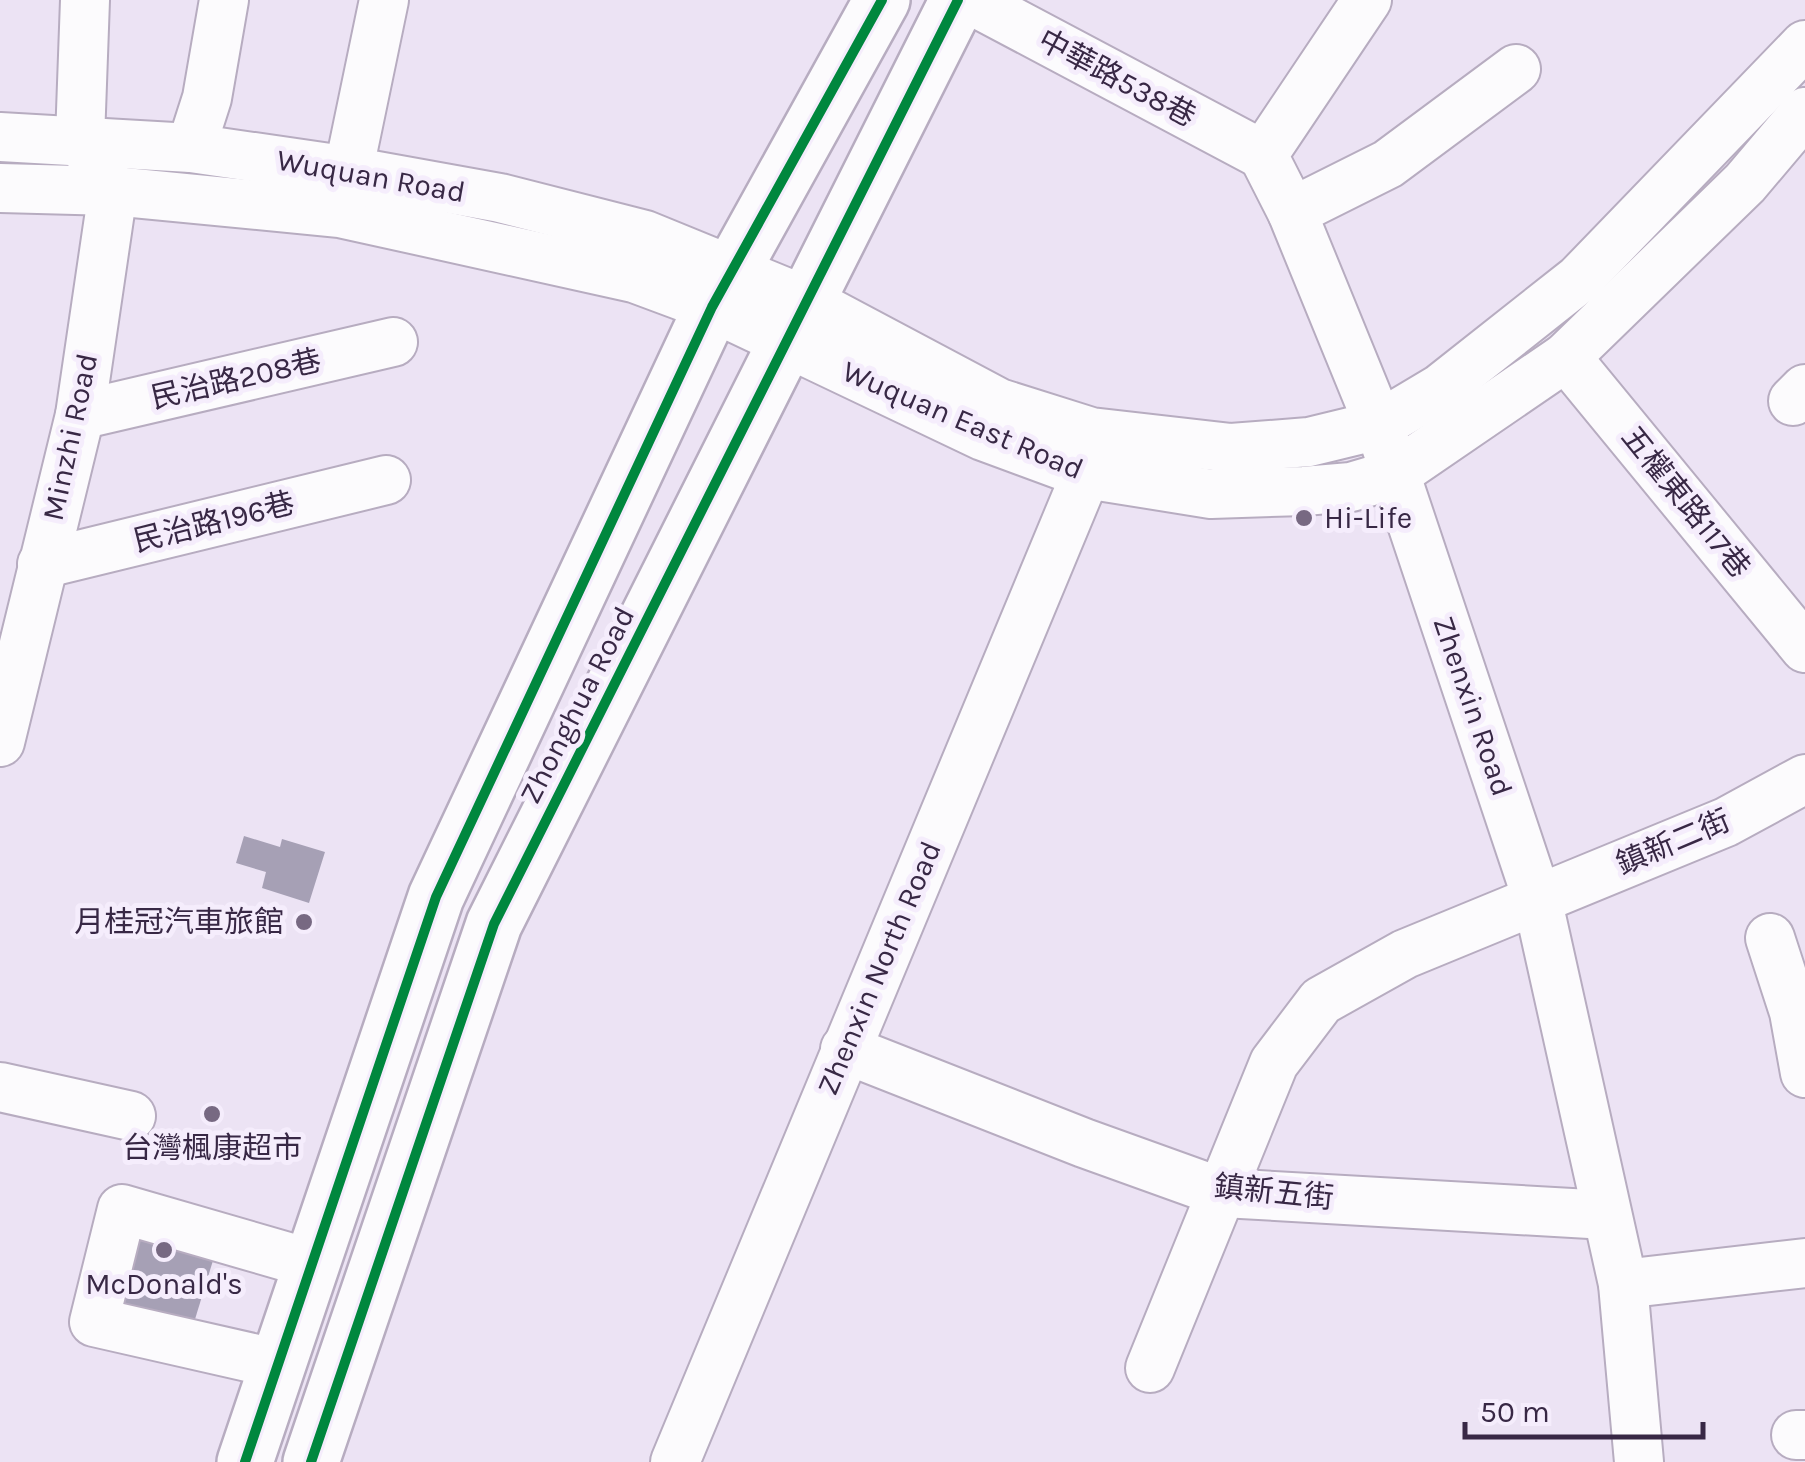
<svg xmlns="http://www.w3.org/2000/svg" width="1805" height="1462" font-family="Karla,'Noto Sans TC',sans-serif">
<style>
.building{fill:#a6a0b5}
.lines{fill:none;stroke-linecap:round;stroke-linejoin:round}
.minor-casing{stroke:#b7acc0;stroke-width:52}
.major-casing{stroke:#b7acc0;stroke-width:60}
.minor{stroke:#fcfbfd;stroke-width:48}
.major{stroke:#fcfbfd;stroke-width:55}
.cycleway-casing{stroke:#f5edfc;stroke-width:16}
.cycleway{stroke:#00873e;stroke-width:10}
.poi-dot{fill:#776982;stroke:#f5edfc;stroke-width:4}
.labels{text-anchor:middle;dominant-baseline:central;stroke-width:10;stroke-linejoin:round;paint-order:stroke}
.street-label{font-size:30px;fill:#382845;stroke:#f5edfc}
.poi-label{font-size:30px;fill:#382845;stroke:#f5edfc}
</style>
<rect width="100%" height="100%" fill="#ece3f4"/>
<g class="building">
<polygon points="244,836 280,847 282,839 325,852 309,903 262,888 266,872 236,863"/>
<polygon points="136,1231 215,1254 192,1329 113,1306"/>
</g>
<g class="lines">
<g class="minor-casing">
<g id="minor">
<polyline points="971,0 1263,155"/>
<polyline points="1367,0 1263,155 1292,212 1379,425 1537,898 1623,1284 1639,1462"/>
<polyline points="0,137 191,148 350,171 500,198 645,235 809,302 999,403 1091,432 1231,448 1309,442 1379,425 1441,388 1579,279 1805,45"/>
<polyline points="191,148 207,98 224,0"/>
<polyline points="0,188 113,191 340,213 634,278 712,307 983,436 1086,474 1211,494 1304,491 1351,487 1395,474 1566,357 1745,183 1805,112"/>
<polyline points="342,202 384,0"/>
<polyline points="1292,212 1388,164 1516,69"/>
<polyline points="1566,357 1805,648"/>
<polyline points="1793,401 1805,389"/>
<polyline points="80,415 393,342"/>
<polyline points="42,564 386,480"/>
<polyline points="0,742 80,415 113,191 80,139 85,0"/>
<polyline points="1770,938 1794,1012 1805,1073"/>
<polyline points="845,1049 1084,1143 1223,1193 1607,1215"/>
<polyline points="0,1087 131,1116"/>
<polyline points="1623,1284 1805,1263"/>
<polyline points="279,1364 94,1322 122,1209 312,1264"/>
<polyline points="1150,1368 1274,1063 1321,1001 1405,954 1726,822 1805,779"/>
<polyline points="1796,1435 1805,1435"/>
<polyline points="675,1462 1086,474"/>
</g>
</g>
<g class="major-casing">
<g id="major">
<polyline points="245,1462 436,897 712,307 882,0"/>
<polyline points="311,1462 494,924 958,0"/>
</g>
</g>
<use href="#minor" class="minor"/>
<use href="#major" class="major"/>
<g class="cycleway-casing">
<g id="cycleway">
<polyline points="245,1462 436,897 712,307 882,0"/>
<polyline points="311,1462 494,924 958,0"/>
</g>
</g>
<use href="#cycleway" class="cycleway"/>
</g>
<g class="poi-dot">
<circle cx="1304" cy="518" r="10"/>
<circle cx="304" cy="922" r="10"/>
<circle cx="212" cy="1114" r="10"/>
<circle cx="164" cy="1250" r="10"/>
</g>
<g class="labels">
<g class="street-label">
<text transform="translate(1117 78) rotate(28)">中華路538巷</text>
<text transform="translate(371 176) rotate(10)">Wuquan Road</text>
<text transform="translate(236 379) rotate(-13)">民治路208巷</text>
<text transform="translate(963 420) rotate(23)">Wuquan East Road</text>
<text transform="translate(70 437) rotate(-78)">Minzhi Road</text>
<text transform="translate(1686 502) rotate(51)">五權東路117巷</text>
<text transform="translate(214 522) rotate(-14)">民治路196巷</text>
<text transform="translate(577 705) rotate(-63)">Zhonghua Road</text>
<text transform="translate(1473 706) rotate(71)">Zhenxin Road</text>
<text transform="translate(1673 842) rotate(-23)">鎮新二街</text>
<text transform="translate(879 968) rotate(-67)">Zhenxin North Road</text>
<text transform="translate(1274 1192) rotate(6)">鎮新五街</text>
</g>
<g class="poi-label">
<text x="1324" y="518" text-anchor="start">Hi-Life</text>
<text x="284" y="922" text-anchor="end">月桂冠汽車旅館</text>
<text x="212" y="1148">台灣楓康超市</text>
<text x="164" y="1284">McDonald's</text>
</g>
</g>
<path d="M1465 1422v15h238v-15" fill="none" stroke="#382845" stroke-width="5"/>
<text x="1480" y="1422" font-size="30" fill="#382845" stroke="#f5edfc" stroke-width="8" paint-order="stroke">50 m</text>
</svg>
